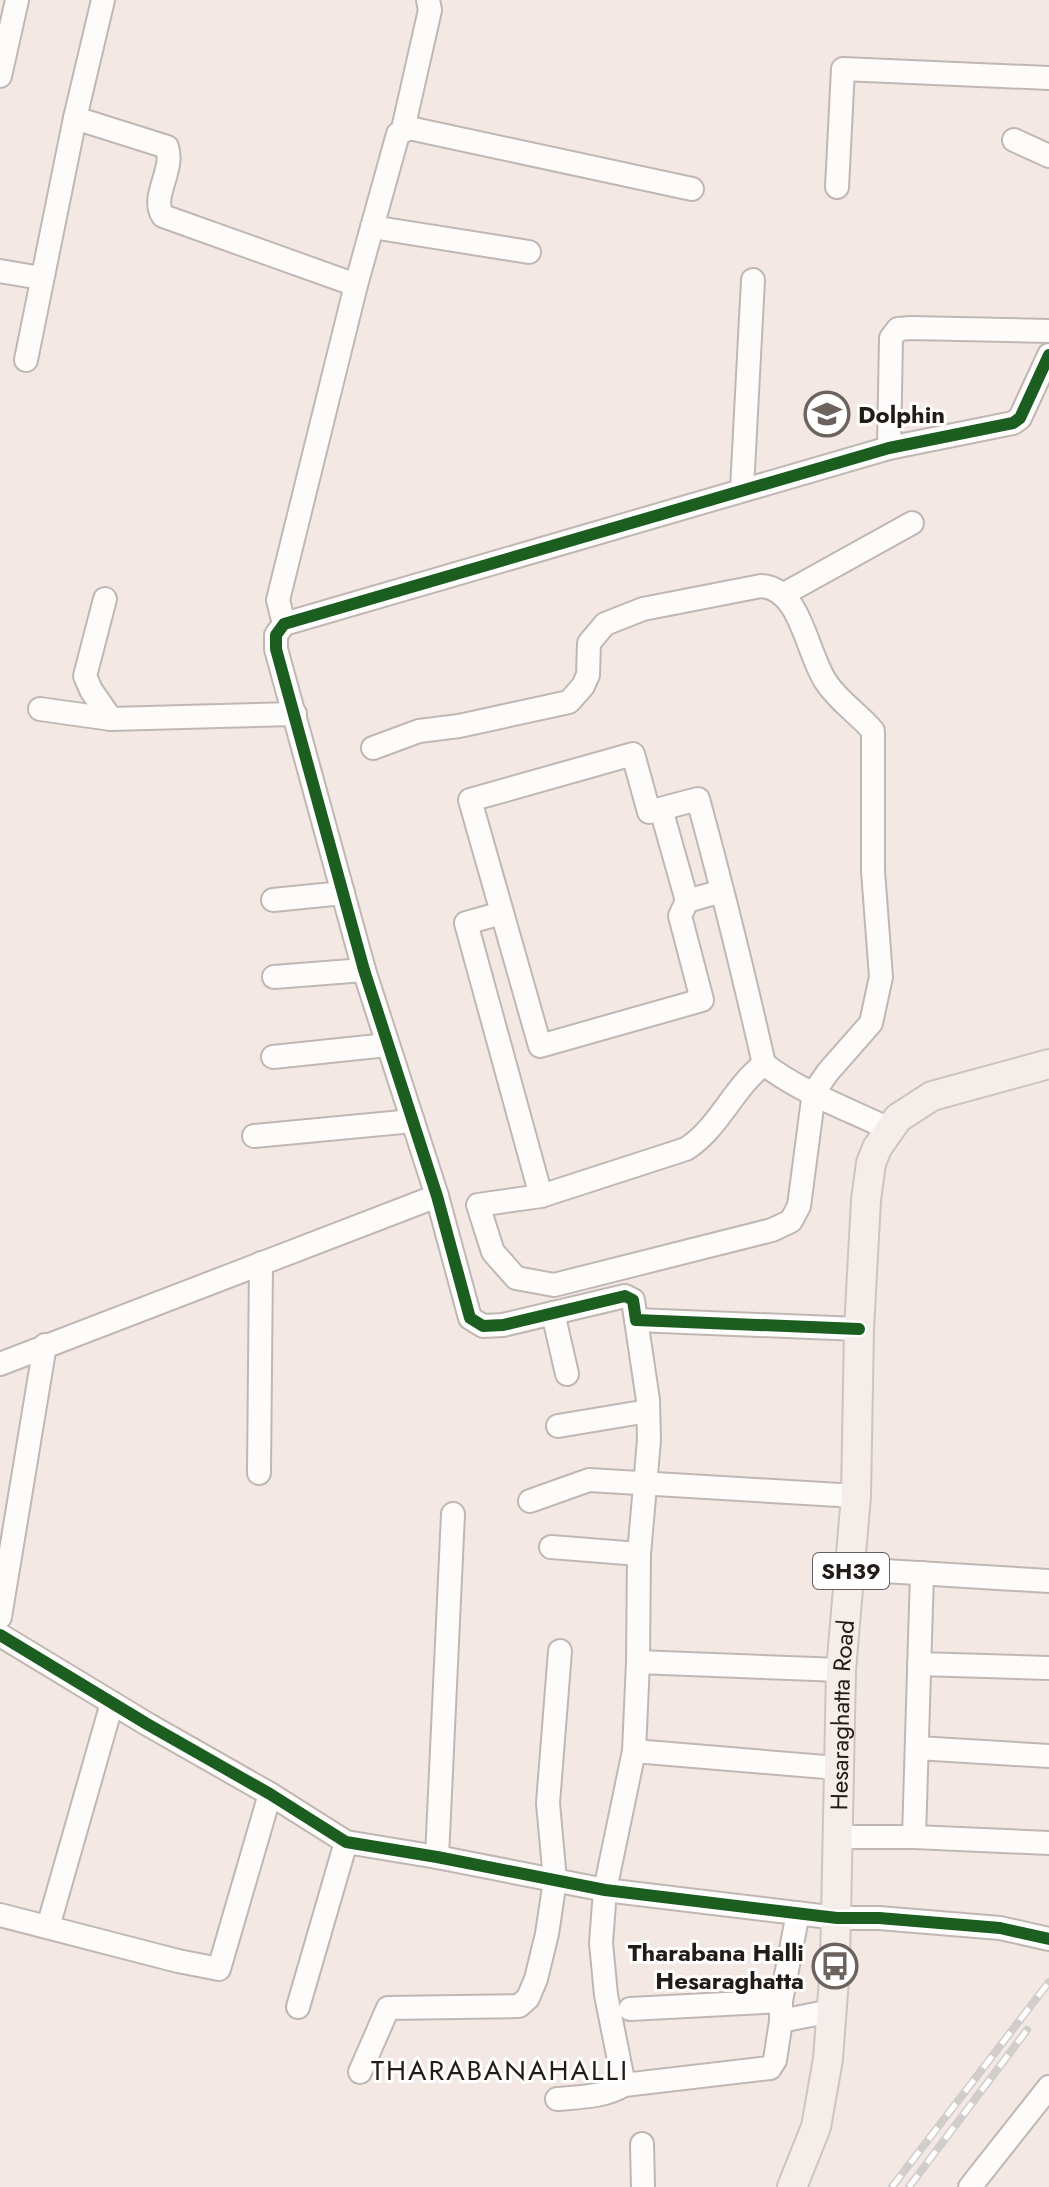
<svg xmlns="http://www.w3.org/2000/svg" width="1049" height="2187" font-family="Jost,sans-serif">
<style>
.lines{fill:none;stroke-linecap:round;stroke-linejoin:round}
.minor-casing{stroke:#c0b7b4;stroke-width:26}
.major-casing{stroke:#cac5c3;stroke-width:32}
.minor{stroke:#fdfcfb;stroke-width:22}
.major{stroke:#f4edea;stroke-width:28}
.rail-casing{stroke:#d0cdcb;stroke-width:8}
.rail{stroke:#fff;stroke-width:5;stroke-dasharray:15;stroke-linecap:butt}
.cycleway-casing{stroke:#fff;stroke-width:17}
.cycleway{stroke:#1b5e20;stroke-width:12}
.labels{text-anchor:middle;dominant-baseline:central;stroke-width:6;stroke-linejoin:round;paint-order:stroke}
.shield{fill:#fff;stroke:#645f5d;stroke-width:2}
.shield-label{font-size:22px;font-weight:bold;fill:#221b18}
.poi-label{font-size:24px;font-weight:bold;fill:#221b18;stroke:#fff;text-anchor:start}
.street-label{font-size:24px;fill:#221b18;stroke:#fff}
.quarter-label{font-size:28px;letter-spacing:2px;fill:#221b18;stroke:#fff}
</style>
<rect width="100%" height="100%" fill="#f4e8e4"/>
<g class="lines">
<g class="minor-casing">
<g id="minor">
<polyline points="0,76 17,0"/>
<path d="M75,118L167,147C175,170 150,197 163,216L356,285"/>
<polyline points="403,129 430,10 428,0"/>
<polyline points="1014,140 1049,156"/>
<polyline points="837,187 843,69 1049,78"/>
<polyline points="372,227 529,252"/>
<polyline points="0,271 41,278"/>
<polyline points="26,360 75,118 103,0"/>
<polyline points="889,448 891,338 898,329 911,328 1049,331"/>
<polyline points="742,489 753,280"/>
<polyline points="784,594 912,523"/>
<polyline points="105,599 85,676 91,690 111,719"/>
<polyline points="284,624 278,600 356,285 398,134 409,128 692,189"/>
<polyline points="40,709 111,719 295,714"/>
<path d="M373,748L419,731L459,726L569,702L583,686L588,675L589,643L605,624L643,609L761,586C801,588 806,652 826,682C839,702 859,714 873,731V871L881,977L871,1023L828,1072L814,1092L799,1206L791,1221L772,1230L554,1285L516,1278L493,1252L478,1205L541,1196L686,1149C719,1128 733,1088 764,1064C800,1092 848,1109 889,1129"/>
<polyline points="661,809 687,901"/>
<path d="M722,891L687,901L680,916L702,1000L540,1046L470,800L633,754L649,812L698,799C722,887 744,976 764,1064"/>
<polyline points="273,900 343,893"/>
<polyline points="502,913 466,923 541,1196"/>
<polyline points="274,977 364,970"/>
<polyline points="273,1057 387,1045"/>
<polyline points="254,1136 413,1121"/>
<polyline points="553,1313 567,1374"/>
<polyline points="636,1320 648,1400 649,1440 639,1554 638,1662 634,1751 605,1890 601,1943 606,1995 624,2085 770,2068 775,2060 781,2021 831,2011"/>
<polyline points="859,1329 636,1320 633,1300 625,1296 503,1325 483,1326 470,1318 437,1196 364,970 276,649 276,635 284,624 889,448 1013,423 1020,418 1049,355"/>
<polyline points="0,1364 437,1196"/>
<polyline points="558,1426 648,1411"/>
<polyline points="259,1473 261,1263"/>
<polyline points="530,1501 589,1480 856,1496"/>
<polyline points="551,1547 639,1554"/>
<polyline points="851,1569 1049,1581"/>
<polyline points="0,1617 45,1345"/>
<polyline points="0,1635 147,1724 270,1794 346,1842 437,1857 605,1890 837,1918 879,1918 1000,1928 1049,1939"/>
<polyline points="638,1662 841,1670"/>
<polyline points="919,1664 1049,1668"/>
<polyline points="917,1748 1049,1756"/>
<polyline points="634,1751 837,1768"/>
<polyline points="837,1837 914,1837 1049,1843"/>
<polyline points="914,1837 922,1573"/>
<polyline points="437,1857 453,1514"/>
<polyline points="0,1915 178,1961 219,1969 270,1794"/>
<polyline points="48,1927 112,1703"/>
<polyline points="781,2001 798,1913"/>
<polyline points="298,2007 346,1842"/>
<polyline points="630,2009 781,2001 781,2021"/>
<polyline points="360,2072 388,2008 519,2006 528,1998 536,1979 547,1934 555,1880 548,1803 560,1651"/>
<path d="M557,2099C579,2097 605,2097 624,2085"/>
<polyline points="642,2144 643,2187"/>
<polyline points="970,2187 1049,2087"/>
</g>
</g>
<g class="major-casing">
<g id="major">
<path id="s1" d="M792,2187L816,2127L828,2059L835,1966L841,1670L856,1496L859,1329L866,1200L871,1163L877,1148L898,1118L932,1096L1049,1064"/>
</g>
</g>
<use href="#minor" class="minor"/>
<use href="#major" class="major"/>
<g class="rail-casing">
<g id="rail">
<polyline points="892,2187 1049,1982"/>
<polyline points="909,2187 1027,2030"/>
</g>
</g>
<use href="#rail" class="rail"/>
<g class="cycleway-casing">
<g id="cycleway">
<polyline points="859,1329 636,1320 633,1300 625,1296 503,1325 483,1326 470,1318 437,1196 364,970 276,649 276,635 284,624 889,448 1013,423 1020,418 1049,355"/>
<polyline points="0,1635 147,1724 270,1794 346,1842 437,1857 605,1890 837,1918 879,1918 1000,1928 1049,1939"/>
</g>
</g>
<use href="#cycleway" class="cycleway"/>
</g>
<defs>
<g id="school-ring" transform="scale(2.3)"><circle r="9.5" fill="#fff" stroke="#6c635f" stroke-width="1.5"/><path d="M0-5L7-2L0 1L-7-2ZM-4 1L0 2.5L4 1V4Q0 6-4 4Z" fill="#6c635f"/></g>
<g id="bus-ring" transform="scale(2.3)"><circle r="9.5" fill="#fff" stroke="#6c635f" stroke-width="1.5"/><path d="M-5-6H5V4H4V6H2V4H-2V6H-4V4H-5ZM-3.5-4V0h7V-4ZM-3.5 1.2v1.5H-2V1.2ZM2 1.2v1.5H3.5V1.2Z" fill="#6c635f"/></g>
</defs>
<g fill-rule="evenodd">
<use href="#school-ring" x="827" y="414"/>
<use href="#bus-ring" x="835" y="1966"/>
</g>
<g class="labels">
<rect class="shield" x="813" y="1553" width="76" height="36" rx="6"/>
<g class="shield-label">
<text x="851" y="1571">SH39</text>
</g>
<g class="poi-label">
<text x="858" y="414">Dolphin</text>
<text x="804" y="1952" text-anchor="end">Tharabana Halli<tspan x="804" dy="28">Hesaraghatta</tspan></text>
</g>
<g class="street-label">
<text stroke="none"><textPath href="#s1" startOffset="478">Hesaraghatta Road</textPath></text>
</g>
<g class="quarter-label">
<text x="500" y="2070">THARABANAHALLI</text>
</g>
</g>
</svg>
